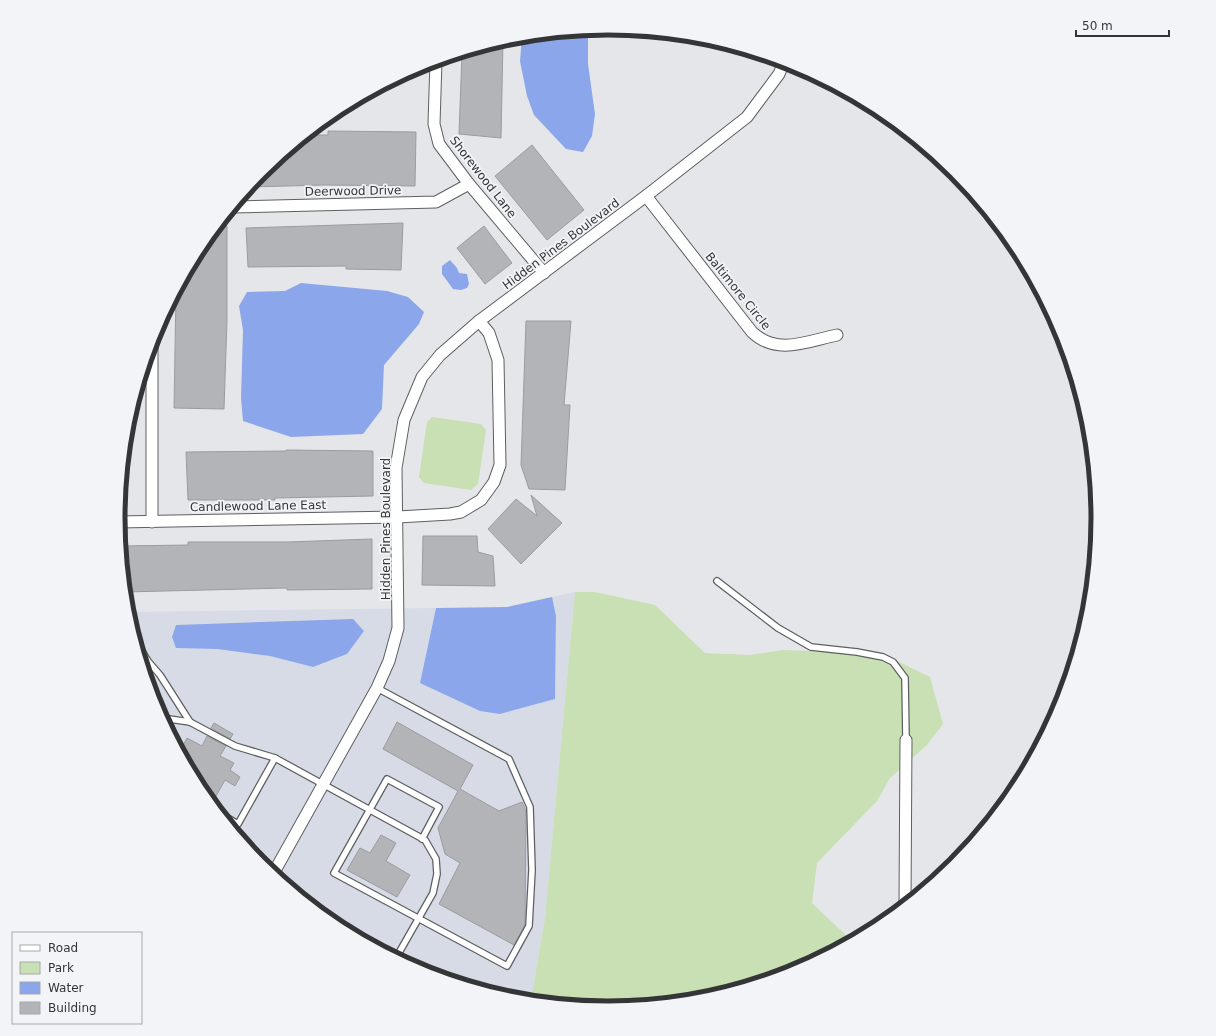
<svg xmlns="http://www.w3.org/2000/svg" width="1216" height="1036" font-family="'DejaVu Sans',sans-serif">
<style>
.built{fill:#d7dbe6;fill-rule:evenodd}
.green{fill:#c8e0b4}
.water{fill:#8ba6eb}
.building{fill:#b3b4b8;stroke:#9a9c9f}
.lines{fill:none;stroke-linecap:round;stroke-linejoin:round}
.lane-casing{stroke:#5e5f62;stroke-width:8}
.street-casing{stroke:#5e5f62;stroke-width:13}
.lane{stroke:#fff;stroke-width:5.5}
.street{stroke:#fff;stroke-width:11}
.labels{text-anchor:middle;dominant-baseline:central;stroke-width:3.5;stroke-linejoin:round;paint-order:stroke}
.street-label{font-size:12px;fill:#343536;stroke:#f2f4f7}
.rim{fill:none;stroke:#343536;stroke-width:5}
</style>
<rect width="100%" height="100%" fill="#e5e6ea"/>
<path class="built" d="M575,592L545,918L531,1000L512,999L448,979L304,899L261,864L200,790L155,705L127,612L436,608L420,683L500,714L555,699L556,616L552,597ZM176,648L347,654L313,667L270,656L217,649Z"/>
<g class="green">
<polygon points="432,417 481,424 486,430 478,484 471,490 424,483 419,477 427,422"/>
<polygon points="575,592 595,592 655,605 705,653 750,655 783,650 862,653 897,661 930,677 943,724 927,745 890,778 877,801 817,863 812,903 852,941 795,971 703,999 608,1008 531,1000 545,918"/>
</g>
<g class="water">
<polygon points="588,30 588,64 595,114 592,136 583,152 566,149 534,115 527,96 520,61 522,36"/>
<polygon points="450,260 457,268 459,273 467,274 469,284 467,288 461,290 453,289 442,274 442,266"/>
<polygon points="301,283 387,291 408,297 424,312 419,324 384,365 382,409 363,434 291,437 243,421 241,398 243,330 239,306 247,292 285,291"/>
<polygon points="552,597 556,616 555,699 500,714 480,711 420,683 436,608 507,607"/>
<polygon points="353,619 364,631 347,654 313,667 270,656 217,649 176,648 172,637 176,625"/>
</g>
<g class="building">
<polygon points="503,40 501,138 459,134 462,53"/>
<polygon points="328,131 416,132 415,186 326,185 249,187 262,171 307,135 328,135"/>
<polygon points="532,145 584,210 547,240 495,176"/>
<polygon points="403,223 401,270 346,269 346,266 248,267 246,228"/>
<polygon points="217,226 227,226 227,320 224,409 174,408 176,292 201,246"/>
<polygon points="484,226 512,263 485,284 457,248"/>
<polygon points="526,321 571,321 564,405 570,405 565,490 529,489 521,465"/>
<polygon points="286,450 373,451 373,496 275,498 275,500 188,500 186,452 286,451"/>
<polygon points="531,495 562,523 521,564 488,529 516,499 537,516"/>
<polygon points="423,536 477,536 478,552 493,556 495,586 422,585"/>
<polygon points="372,539 372,589 287,590 287,588 125,592 121,546 188,545 188,542 287,542"/>
<polygon points="397,722 473,765 460,789 499,811 522,802 526,811 525,925 514,945 439,904 460,863 445,854 438,828 458,791 383,749"/>
<polygon points="214,723 233,734 230,739 211,728"/>
<polygon points="207,736 226,746 220,756 234,763 230,770 240,777 235,786 225,780 216,796 198,786 180,751 187,738 202,746"/>
<polygon points="381,835 396,843 386,861 410,875 397,897 347,870 360,848 370,853"/>
</g>
<g class="lines">
<g class="lane-casing">
<g id="lane">
<polyline points="717,581 778,628 811,647 857,652 883,657 893,662 905,678 906,740"/>
<polyline points="136,640 147,660 160,675 190,722"/>
<polyline points="145,671 147,660"/>
<polyline points="377,688 509,759 530,807 532,870 529,926 507,966 334,873 387,779 439,807 422,839"/>
<polyline points="162,718 190,722 235,746 275,758 425,840 436,859 437,874 433,893 396,958"/>
<polyline points="221,814 238,824 275,758"/>
</g>
</g>
<g class="street-casing">
<g id="street">
<polyline points="436,61 434,124 439,144 469,184 544,273"/>
<path d="M646,196L752,332C777,356 808,341 837,335"/>
<polyline points="233,207 436,202 469,184"/>
<polyline points="152,341 152,522"/>
<polyline points="118,522 398,517 450,514 461,512 481,500 494,482 500,465 498,360 489,333 479,321"/>
<polyline points="273,874 377,688 389,661 398,628 396,468 404,420 422,377 440,355 479,321 646,196 747,117 779,74 784,62"/>
<polyline points="905,905 906,740"/>
</g>
</g>
<use href="#lane" class="lane"/>
<use href="#street" class="street"/>
</g>
<g class="labels">
<g class="street-label">
<text transform="translate(483 177) rotate(52)">Shorewood Lane</text>
<text transform="translate(353 191) rotate(-1)">Deerwood Drive</text>
<text transform="translate(561 244) rotate(-37)">Hidden Pines Boulevard</text>
<text transform="translate(738 291) rotate(51)">Baltimore Circle</text>
<text transform="translate(258 506) rotate(-1)">Candlewood Lane East</text>
<text transform="translate(386 529) rotate(-90)">Hidden Pines Boulevard</text>
</g>
</g>
<path d="M0 0H1216V1036H0ZM125 518a483 483 0 1 1 966 0a483 483 0 1 1-966 0Z" fill="#f2f4f7" fill-rule="evenodd"/>
<path class="rim" d="M125 518a483 483 0 1 1 966 0a483 483 0 1 1-966 0Z"/>
<rect x="12" y="932" width="130" height="92" fill="#f2f4f7" stroke="#a6a8aa"/>
<rect x="20" y="945" width="20" height="6" fill="#ffffff" stroke="#a6a8aa"/>
<text x="48" y="952" font-size="12" fill="#343536">Road</text>
<rect x="20" y="962" width="20" height="12" fill="#c8e0b4" stroke="#a6a8aa"/>
<text x="48" y="972" font-size="12" fill="#343536">Park</text>
<rect x="20" y="982" width="20" height="12" fill="#8ba6eb" stroke="#a6a8aa"/>
<text x="48" y="992" font-size="12" fill="#343536">Water</text>
<rect x="20" y="1002" width="20" height="12" fill="#b3b4b8" stroke="#a6a8aa"/>
<text x="48" y="1012" font-size="12" fill="#343536">Building</text>
<path d="M1076 30v6h93v-6" fill="none" stroke="#343536" stroke-width="2"/>
<text x="1082" y="30" font-size="12" fill="#343536" stroke="#f2f4f7" stroke-width="3" paint-order="stroke">50 m</text>
</svg>
